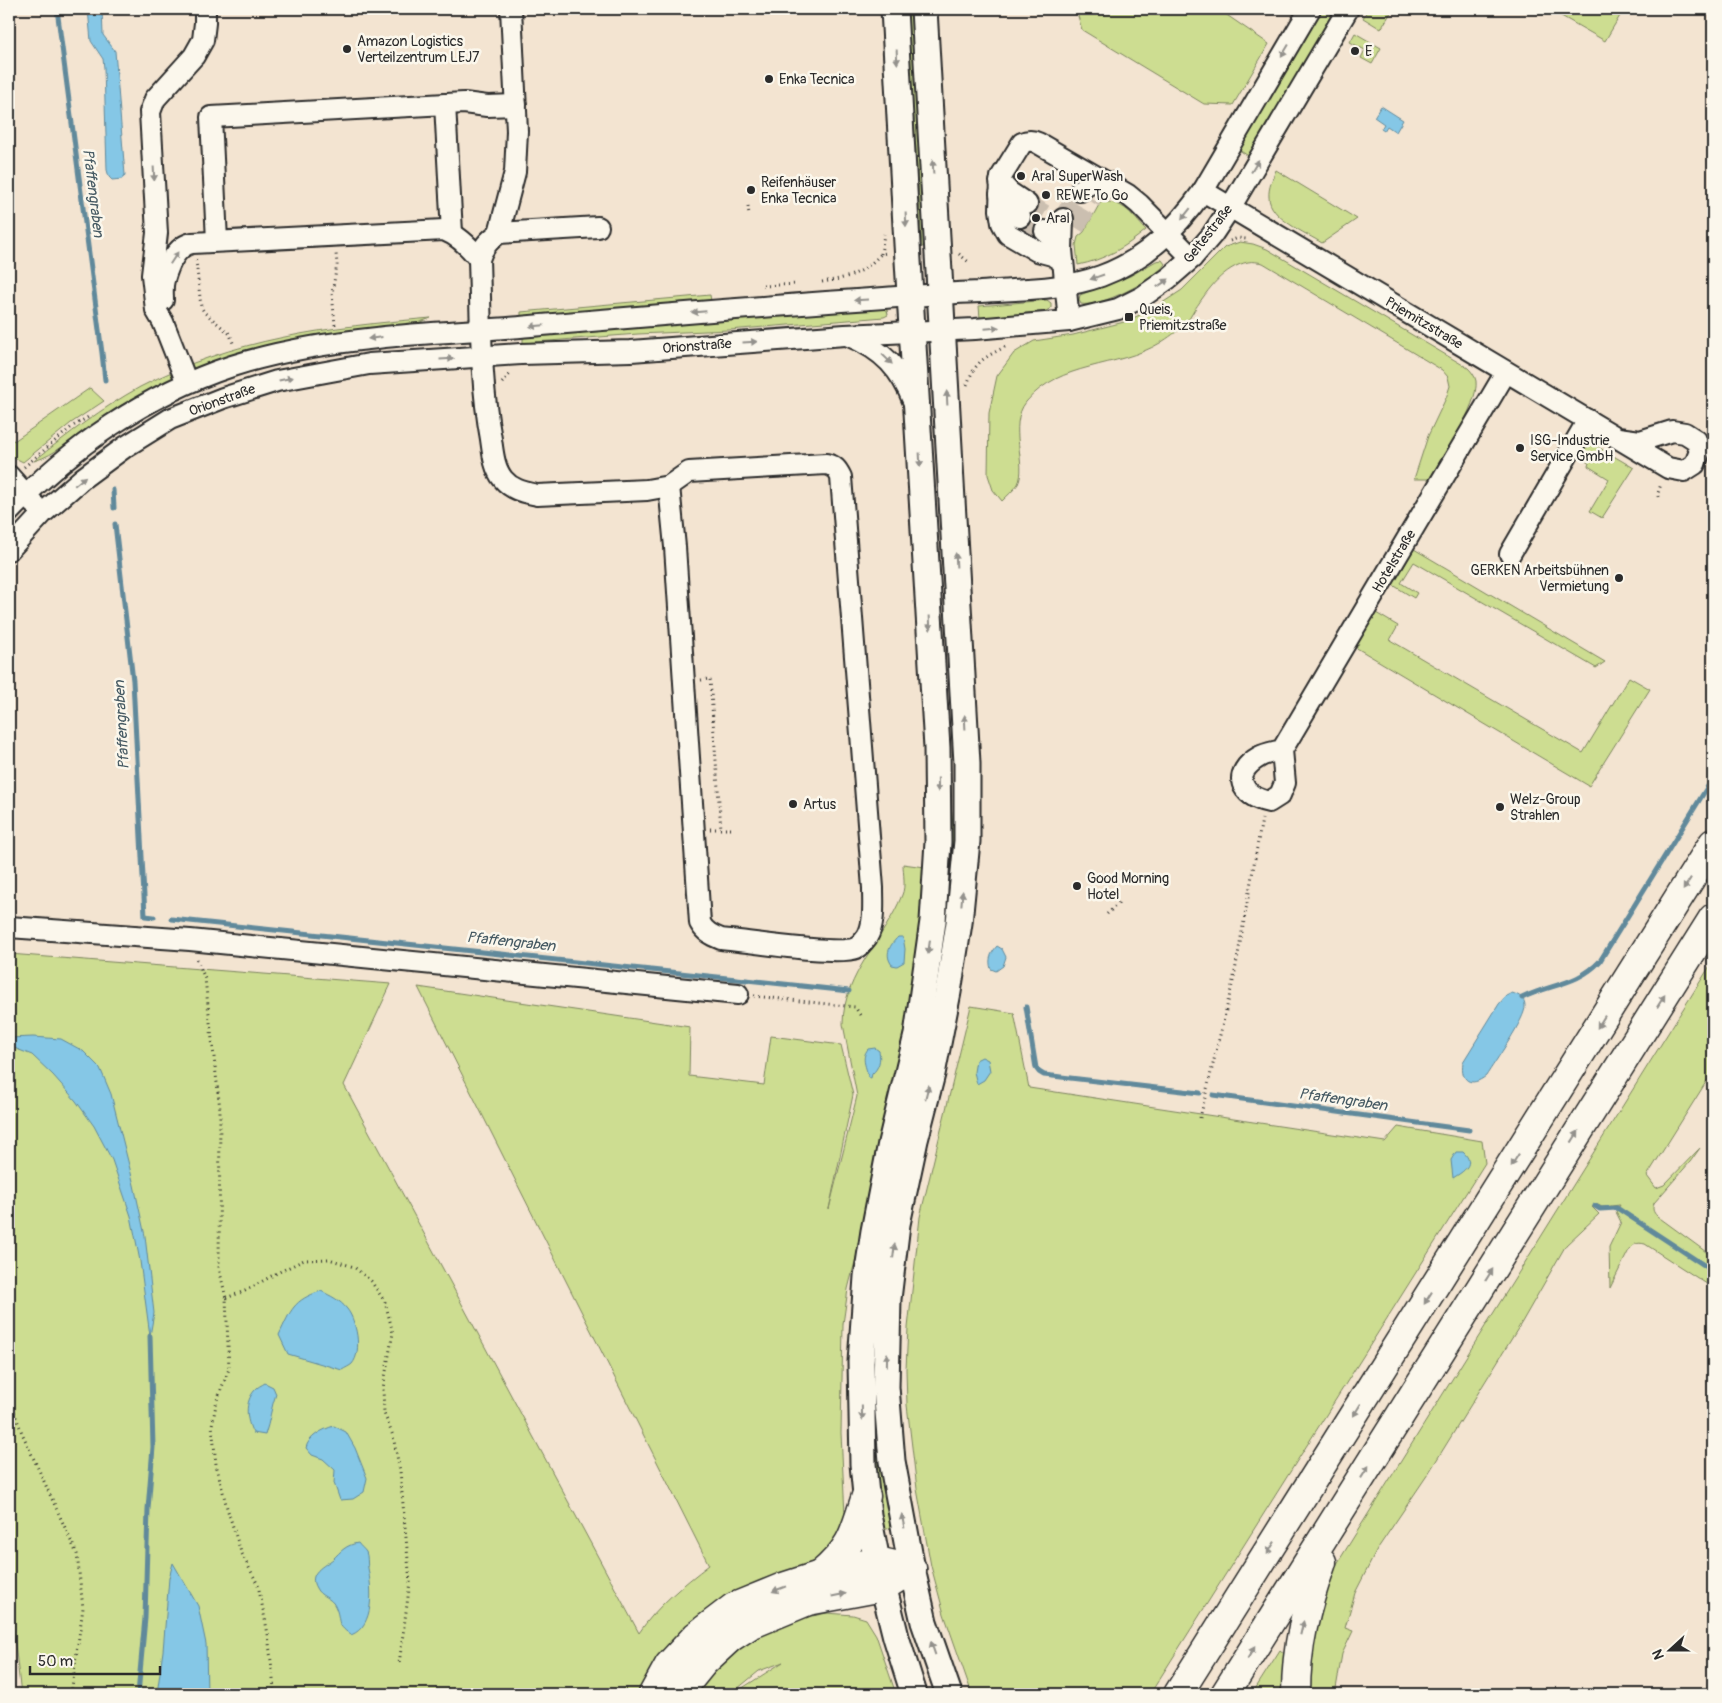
<svg xmlns="http://www.w3.org/2000/svg" width="1722" height="1703" font-family="Pangolin,sans-serif">
<style>
.green{fill:#cddd91;stroke:#7c845e}
.water{fill:#85c7e6;stroke:#61899b}
.lines{fill:none;stroke-linecap:round;stroke-linejoin:round}
.stream{stroke:#61899b;stroke-width:5}
.minor-tunnel{stroke:#cbbfb0;stroke-width:20;stroke-dasharray:20 10;stroke-linecap:butt}
.minor-casing{stroke:#2b2b2b;stroke-width:24}
.major-casing{stroke:#2b2b2b;stroke-width:29}
.highway-casing{stroke:#2b2b2b;stroke-width:31}
.path{stroke:#2b2b2b;stroke-width:3;stroke-dasharray:1 4;stroke-linecap:butt}
.minor{stroke:#fbf7ec;stroke-width:20}
.major{stroke:#fbf7ec;stroke-width:25}
.highway{stroke:#fbf7ec;stroke-width:28}
.oneway{fill:#93918c}
.poi-dot{fill:#2b2b2b;stroke:#fbf7ec;stroke-width:2}
.labels{text-anchor:middle;dominant-baseline:central;stroke-width:5;stroke-linejoin:round;paint-order:stroke}
.poi-label{font-size:14px;fill:#2b2b2b;stroke:#fbf7ec;text-anchor:start}
.street-label{font-size:14px;fill:#2b2b2b;stroke:#fbf7ec}
.water-label{font-size:15px;font-style:italic;fill:#465a63;stroke:#fbf7ec}
</style>
<rect width="100%" height="100%" fill="#f3e4d1"/>
<filter id="ink" filterUnits="userSpaceOnUse"><feTurbulence type="fractalNoise" baseFrequency=".02" numOctaves="2"/><feDisplacementMap in="SourceGraphic" scale="10" xChannelSelector="R" yChannelSelector="G"/><feConvolveMatrix kernelMatrix="1 2 1 2 8 2 1 2 1" color-interpolation-filters="sRGB"/></filter>
<g filter="url(#ink)">
<g class="green">
<polygon points="907,9 915,9 929,246 922,247"/>
<polygon points="1076,9 1218,9 1269,44 1233,105 1204,104 1082,30"/>
<polygon points="1323,9 1337,9 1250,157 1239,150"/>
<polygon points="1368,9 1393,9 1381,29 1363,18"/>
<polygon points="1549,9 1624,9 1605,41"/>
<polygon points="1355,33 1381,48 1372,64 1361,58 1365,50 1350,42"/>
<path d="M1276,170L1357,219L1322,243C1306,233 1269,218 1269,197C1268,188 1273,178 1276,170Z"/>
<path d="M1103,202C1124,201 1132,215 1146,230C1126,247 1104,260 1078,265L1076,245L1078,237L1084,232L1100,203Z"/>
<path d="M1240,242L1253,244L1267,249L1468,368C1472,372 1475,376 1476,381C1479,405 1442,458 1429,479H1414L1428,436L1446,398L1450,386L1448,377L1442,370L1263,263C1258,262 1252,261 1248,262C1223,267 1208,290 1195,309C1192,314 1189,320 1184,325C1178,331 1168,338 1160,343C1117,369 1060,361 1026,402C1007,426 1028,464 1018,484C1014,490 1007,496 1002,501L993,490L988,475L989,413L997,376L1014,353L1034,341L1073,335L1124,322L1153,309L1182,290L1225,247Z"/>
<path d="M1162,260L1165,264C1155,280 1099,308 1081,304L1079,300L1080,295L1130,276L1156,261Z"/>
<polygon points="710,295 711,301 521,317 521,312"/>
<polygon points="1047,300 1051,303 1051,308 1046,311 980,318 979,306"/>
<polygon points="874,307 887,310 888,315 884,317 729,330 638,334 523,343 523,337"/>
<path d="M431,318C403,330 371,328 342,333C291,340 242,351 195,370C158,384 123,402 91,425C72,438 56,455 34,461C68,434 102,408 140,387C234,338 328,327 431,318Z"/>
<polygon points="90,388 104,401 71,423 23,462 9,455 9,435 14,441"/>
<polygon points="1593,444 1634,468 1602,518 1590,511 1609,479 1588,466 1589,463 1578,457 1584,449"/>
<polygon points="1414,549 1605,662 1596,668 1414,562 1401,583 1417,593 1414,598 1393,585"/>
<polygon points="1376,613 1398,626 1390,640 1583,753 1629,677 1650,689 1589,786 1355,647"/>
<polygon points="948,765 955,851 947,925 874,1358 875,1408 891,1528 879,1531 870,1358"/>
<path d="M903,864L925,867L917,968L860,1242L848,1289L843,1324L841,1433L845,1516L832,1553L647,1694H21L9,1594V954L391,984L344,1085L639,1633C656,1607 684,1584 709,1565L418,987L690,1027L689,1076L764,1085L771,1036L841,1045L853,1095L829,1209L857,1096L843,1024C843,974 885,939 902,895C906,886 903,873 903,864Z"/>
<path d="M1713,961V1071L1647,1176L1656,1188L1664,1185L1700,1148L1690,1162L1654,1203C1652,1209 1653,1212 1657,1216L1713,1257V1288L1645,1244C1637,1242 1634,1244 1629,1250L1610,1288L1609,1247L1621,1222L1616,1212L1620,1205L1602,1207L1596,1204L1592,1207L1599,1214L1566,1245L1522,1322L1428,1474L1378,1548L1355,1593L1345,1628L1353,1631L1342,1654L1335,1694H1300L1318,1602L1335,1567Z"/>
<polygon points="971,1006 1014,1013 1029,1088 1385,1142 1398,1127 1482,1141 1485,1163 1150,1694 972,1694 944,1614 931,1566 917,1489 907,1405 906,1369 908,1328 920,1217"/>
<path d="M827,1613L853,1615L866,1619L876,1635L896,1694H733L783,1662L759,1671L731,1694H692C714,1668 739,1641 771,1627C789,1620 808,1617 827,1613Z"/>
<polygon points="1280,1650 1285,1654 1286,1694 1252,1694"/>
</g>
<g class="water">
<polygon points="88,9 102,9 103,35 115,51 125,175 122,179 112,180 109,177 107,170 104,68 103,59 91,41"/>
<polygon points="1381,106 1403,120 1396,132 1387,126 1384,131 1381,129 1384,124 1374,117"/>
<path d="M898,937H903L905,949L904,962L897,966L892,965C884,954 890,945 898,937Z"/>
<path d="M997,946L1002,949L1006,957L1003,966L996,971L991,969C988,959 991,953 997,946Z"/>
<path d="M1512,993C1519,995 1525,998 1525,1006C1526,1018 1494,1063 1486,1076C1471,1088 1460,1081 1463,1062L1499,1004L1506,996Z"/>
<polygon points="33,1037 61,1039 83,1051 100,1068 111,1094 134,1185 145,1236 154,1313 150,1336 140,1261 131,1216 112,1160 94,1126 76,1101 53,1075 32,1055 9,1046 9,1038"/>
<path d="M875,1048L879,1051C881,1060 879,1068 872,1074L871,1078L868,1077C867,1067 860,1059 868,1049Z"/>
<polygon points="982,1057 988,1060 990,1071 984,1080 977,1084 974,1072 976,1060"/>
<path d="M1456,1152H1463C1476,1164 1464,1171 1453,1178L1451,1160Z"/>
<path d="M321,1291C331,1296 340,1300 347,1309C356,1320 363,1351 352,1364C350,1366 345,1368 342,1370L288,1354L279,1335C291,1310 293,1300 321,1291Z"/>
<path d="M265,1383L273,1387L276,1394C271,1407 270,1421 265,1435L253,1433C246,1420 244,1402 255,1390C257,1387 262,1385 265,1383Z"/>
<path d="M334,1426L346,1432L355,1448L367,1478L364,1492L353,1499L340,1500L334,1483L335,1470L323,1459L312,1455L306,1448C308,1437 323,1429 334,1426Z"/>
<path d="M358,1543C360,1546 364,1549 366,1552C368,1556 367,1563 368,1568C372,1589 375,1626 351,1635C334,1623 342,1621 335,1606C331,1597 320,1597 316,1588C307,1573 324,1566 333,1559C341,1551 346,1545 358,1543Z"/>
<polygon points="173,1563 198,1606 206,1644 207,1694 157,1694 163,1651 169,1578"/>
</g>
<g class="lines">
<g class="stream">
<polyline points="57,9 102,353 105,380"/>
<polyline points="113,490 114,508"/>
<polyline points="115,524 133,681 145,916 154,917"/>
<polyline points="171,919 849,991"/>
<path d="M1522,998C1550,984 1578,985 1600,961L1713,778"/>
<polyline points="1026,1007 1036,1068 1039,1072 1044,1075 1200,1093"/>
<polyline points="1213,1095 1469,1130"/>
<polyline points="1595,1206 1600,1209 1617,1208 1713,1271"/>
<polyline points="138,1694 145,1618 148,1509 153,1447 150,1336"/>
</g>
<g class="minor-tunnel">
<polyline points="1027,204 1052,219"/>
<polyline points="1020,217 1045,231"/>
<polyline points="1063,219 1080,191"/>
<polyline points="1075,227 1092,199"/>
</g>
<g class="minor-casing">
<g id="minor">
<polyline points="445,104 452,233"/>
<polyline points="1000,182 1009,192 1027,204"/>
<path d="M1080,191C1089,182 1094,181 1107,182"/>
<polyline points="1203,191 1668,468 1684,471 1695,464 1700,451 1696,440 1685,433 1672,431 1640,441 1618,438"/>
<polyline points="1000,194 1009,210 1020,217"/>
<polyline points="1063,219 1062,250 1069,321"/>
<path d="M598,227L499,233C488,241 483,247 479,259C481,319 480,380 491,439C493,453 494,468 503,479C512,490 524,492 537,495L647,490L669,486L675,547L700,923C705,932 711,935 721,939C745,941 838,956 856,948C860,946 864,941 867,937C875,924 873,903 873,888L841,477C837,469 835,466 826,464L689,472L669,486"/>
<polyline points="1045,231 1057,241 1062,250"/>
<polyline points="499,233 515,172 517,131 511,9"/>
<polyline points="217,241 211,117 464,103 487,106 516,105"/>
<path d="M1063,262L1052,255L1037,251L1008,234L1002,223L1000,210L1001,177L1022,143C1028,140 1032,140 1038,143L1128,195L1139,204L1192,258"/>
<path d="M163,300C163,294 162,286 164,280C168,266 176,246 192,243L444,230C459,236 469,246 479,259"/>
<path d="M849,336C883,350 901,369 914,403"/>
<polyline points="187,383 163,322 156,310 152,275 157,233 150,112 155,99 194,56 203,40 205,23 205,9"/>
<polyline points="9,476 34,504"/>
<path d="M9,512C70,447 147,394 232,366C279,351 329,343 377,338C428,332 480,331 531,326C649,316 766,306 884,298C916,296 948,293 980,292C1021,289 1062,290 1101,276C1145,260 1176,229 1203,191L1310,9"/>
<polyline points="9,550 43,513 83,478 125,447 170,419 223,398 277,381 369,364 521,354 631,351 845,335 975,329 1069,321 1118,309 1142,297 1169,278 1192,258 1212,235 1230,208 1348,9"/>
<polyline points="1510,554 1588,420"/>
<path d="M1282,750L1285,783L1280,795L1269,802C1240,796 1231,773 1259,757C1266,753 1275,752 1282,750L1506,372"/>
<polyline points="9,927 190,940 738,994"/>
</g>
</g>
<g class="major-casing">
<g id="major">
<polyline points="894,9 907,244 937,748 938,842 933,921 917,1035 891,1143 874,1231 867,1277 861,1362 863,1464 868,1515 877,1561 896,1637 914,1694"/>
<polyline points="924,9 967,763 967,841 959,923 948,992 932,1074 915,1140 897,1224 888,1299 886,1387 892,1461 912,1569 924,1622 949,1694"/>
</g>
</g>
<g class="highway-casing">
<g id="highway">
<path d="M820,1575C852,1548 854,1534 866,1496"/>
<polyline points="653,1694 669,1665 696,1636 734,1607 783,1587 820,1575 877,1561 912,1569"/>
<polyline points="678,1694 704,1662 730,1638 750,1625 808,1601 883,1587 912,1569"/>
<polyline points="1178,1694 1713,843"/>
<polyline points="1225,1694 1713,918"/>
<path d="M1296,1694C1296,1646 1306,1607 1322,1562"/>
</g>
</g>
<g class="path">
<polyline points="748,206 749,215"/>
<polyline points="1230,241 1238,238 1246,239"/>
<polyline points="881,254 884,234"/>
<polyline points="959,254 970,263"/>
<polyline points="196,260 201,307 205,313 230,334 234,346"/>
<path d="M822,282C849,278 862,274 881,254L887,253"/>
<polyline points="763,286 796,284"/>
<polyline points="335,325 332,293 337,265 336,253"/>
<polyline points="502,383 511,373"/>
<path d="M967,385C975,361 985,357 1007,346"/>
<polyline points="24,467 73,426 90,416"/>
<polyline points="1659,497 1658,493 1661,484"/>
<polyline points="701,680 710,679 721,829"/>
<polyline points="710,829 732,829"/>
<polyline points="1107,914 1120,902"/>
<polyline points="197,959 205,979 220,1109 219,1268 226,1298 229,1369 217,1400 212,1425 216,1464 227,1508 241,1552 258,1585 268,1634 274,1688 273,1694"/>
<polyline points="754,996 855,1007 862,1018"/>
<polyline points="1200,1118 1234,977 1262,819"/>
<polyline points="226,1298 245,1291 277,1273 304,1260 329,1259 354,1267 371,1281 385,1302 393,1333 383,1388 384,1413 393,1436 400,1471 410,1582 399,1664"/>
<polyline points="9,1398 22,1433 77,1554 83,1608 71,1694"/>
</g>
<use href="#minor" class="minor"/>
<use href="#major" class="major"/>
<use href="#highway" class="highway"/>
</g>
<defs><path id="oneway-solid" d="M-6-.8H1V-3.2L6.5 0L1 3.2V.8H-6Z" transform="scale(1.25)"/></defs>
<g class="oneway">
<use href="#oneway-solid" transform="translate(1285 51) rotate(121)"/>
<use href="#oneway-solid" transform="translate(897 57) rotate(87)"/>
<use href="#oneway-solid" transform="translate(1255 166) rotate(-59)"/>
<use href="#oneway-solid" transform="translate(933 167) rotate(-93)"/>
<use href="#oneway-solid" transform="translate(154 174) rotate(87)"/>
<use href="#oneway-solid" transform="translate(1186 214) rotate(128)"/>
<use href="#oneway-solid" transform="translate(906 220) rotate(87)"/>
<use href="#oneway-solid" transform="translate(174 258) rotate(-57)"/>
<use href="#oneway-solid" transform="translate(1097 277) rotate(161)"/>
<use href="#oneway-solid" transform="translate(1163 283) rotate(-34)"/>
<use href="#oneway-solid" transform="translate(861 300) rotate(176)"/>
<use href="#oneway-solid" transform="translate(699 312) rotate(175)"/>
<use href="#oneway-solid" transform="translate(537 326) rotate(175)"/>
<use href="#oneway-solid" transform="translate(992 328) rotate(-5)"/>
<use href="#oneway-solid" transform="translate(375 338) rotate(173)"/>
<use href="#oneway-solid" transform="translate(750 342) rotate(-4)"/>
<use href="#oneway-solid" transform="translate(447 359) rotate(-3)"/>
<use href="#oneway-solid" transform="translate(887 359) rotate(44)"/>
<use href="#oneway-solid" transform="translate(286 379) rotate(-11)"/>
<use href="#oneway-solid" transform="translate(947 398) rotate(-93)"/>
<use href="#oneway-solid" transform="translate(920 460) rotate(87)"/>
<use href="#oneway-solid" transform="translate(80 481) rotate(-40)"/>
<use href="#oneway-solid" transform="translate(956 560) rotate(-93)"/>
<use href="#oneway-solid" transform="translate(930 623) rotate(87)"/>
<use href="#oneway-solid" transform="translate(965 722) rotate(-93)"/>
<use href="#oneway-solid" transform="translate(938 785) rotate(89)"/>
<use href="#oneway-solid" transform="translate(1687 884) rotate(122)"/>
<use href="#oneway-solid" transform="translate(962 898) rotate(-85)"/>
<use href="#oneway-solid" transform="translate(929 947) rotate(98)"/>
<use href="#oneway-solid" transform="translate(1661 1001) rotate(-58)"/>
<use href="#oneway-solid" transform="translate(1601 1022) rotate(122)"/>
<use href="#oneway-solid" transform="translate(927 1092) rotate(-76)"/>
<use href="#oneway-solid" transform="translate(1575 1137) rotate(-58)"/>
<use href="#oneway-solid" transform="translate(1515 1160) rotate(122)"/>
<use href="#oneway-solid" transform="translate(894 1251) rotate(-83)"/>
<use href="#oneway-solid" transform="translate(1489 1275) rotate(-58)"/>
<use href="#oneway-solid" transform="translate(1428 1298) rotate(122)"/>
<use href="#oneway-solid" transform="translate(887 1360) rotate(-89)"/>
<use href="#oneway-solid" transform="translate(1357 1410) rotate(122)"/>
<use href="#oneway-solid" transform="translate(862 1413) rotate(89)"/>
<use href="#oneway-solid" transform="translate(1365 1472) rotate(-58)"/>
<use href="#oneway-solid" transform="translate(903 1521) rotate(-101)"/>
<use href="#oneway-solid" transform="translate(1271 1548) rotate(122)"/>
<use href="#oneway-solid" transform="translate(779 1589) rotate(159)"/>
<use href="#oneway-solid" transform="translate(839 1595) rotate(-11)"/>
<use href="#oneway-solid" transform="translate(1302 1628) rotate(-77)"/>
<use href="#oneway-solid" transform="translate(933 1648) rotate(-109)"/>
<use href="#oneway-solid" transform="translate(1251 1653) rotate(-58)"/>
</g>
</g>
<g class="poi-dot">
<circle cx="347" cy="49" r="5"/>
<circle cx="1355" cy="51" r="5"/>
<circle cx="769" cy="79" r="5"/>
<circle cx="1021" cy="176" r="5"/>
<circle cx="751" cy="190" r="5"/>
<circle cx="1046" cy="195" r="5"/>
<circle cx="1036" cy="218" r="5"/>
<rect x="1124" y="312" width="10" height="10" rx="2.5"/>
<circle cx="1520" cy="448" r="5"/>
<circle cx="1619" cy="578" r="5"/>
<circle cx="793" cy="804" r="5"/>
<circle cx="1500" cy="807" r="5"/>
<circle cx="1077" cy="886" r="5"/>
</g>
<g class="labels">
<g class="poi-label">
<text x="357" y="41">Amazon Logistics<tspan x="357" dy="16">Verteilzentrum LEJ7</tspan></text>
<text x="1365" y="51">E</text>
<text x="779" y="79">Enka Tecnica</text>
<text x="1031" y="176">Aral SuperWash</text>
<text x="761" y="182">Reifenhäuser<tspan x="761" dy="16">Enka Tecnica</tspan></text>
<text x="1056" y="195">REWE To Go</text>
<text x="1046" y="218">Aral</text>
<text x="1139" y="309">Queis,<tspan x="1139" dy="16">Priemitzstraße</tspan></text>
<text x="1530" y="440">ISG-Industrie<tspan x="1530" dy="16">Service GmbH</tspan></text>
<text x="1609" y="570" text-anchor="end">GERKEN Arbeitsbühnen<tspan x="1609" dy="16">Vermietung</tspan></text>
<text x="1510" y="799">Welz-Group<tspan x="1510" dy="16">Strahlen</tspan></text>
<text x="803" y="804">Artus</text>
<text x="1087" y="878">Good Morning<tspan x="1087" dy="16">Hotel</tspan></text>
</g>
<g class="street-label">
<text transform="translate(1208 234) rotate(-52)">Geltestraße</text>
<text transform="translate(1424 323) rotate(31)">Priemitzstraße</text>
<text transform="translate(697 346) rotate(-4)">Orionstraße</text>
<text transform="translate(222 400) rotate(-20)">Orionstraße</text>
<text transform="translate(1394 561) rotate(-59)">Hotelstraße</text>
</g>
<g class="water-label">
<text transform="translate(93 193) rotate(83)">Pfaffengraben</text>
<text transform="translate(122 725) rotate(-93)">Pfaffengraben</text>
<text transform="translate(511 942) rotate(6)">Pfaffengraben</text>
<text transform="translate(1343 1100) rotate(8)">Pfaffengraben</text>
</g>
</g>
<rect width="1722" height="1703" fill="none" stroke="#fbf7ec" stroke-width="30"/>
<rect x="15" y="15" width="1692" height="1673" fill="none" stroke="#2b2b2b" stroke-width="2" filter="url(#ink)"/>
<g transform="translate(1670 1650) rotate(249)" stroke="#fbf7ec" stroke-width="4" paint-order="stroke">
<path d="M0-4L9 19L0 12L-9 19Z" fill="#2b2b2b"/>
<text y="-8" font-size="14" font-weight="bold" text-anchor="middle" fill="#2b2b2b">N</text>
</g>
<path d="M30 1666v8h130v-8" fill="none" stroke="#2b2b2b" stroke-width="2.5"/>
<text x="38" y="1666" font-size="15" fill="#2b2b2b" stroke="#fbf7ec" stroke-width="4" paint-order="stroke">50 m</text>
</svg>
